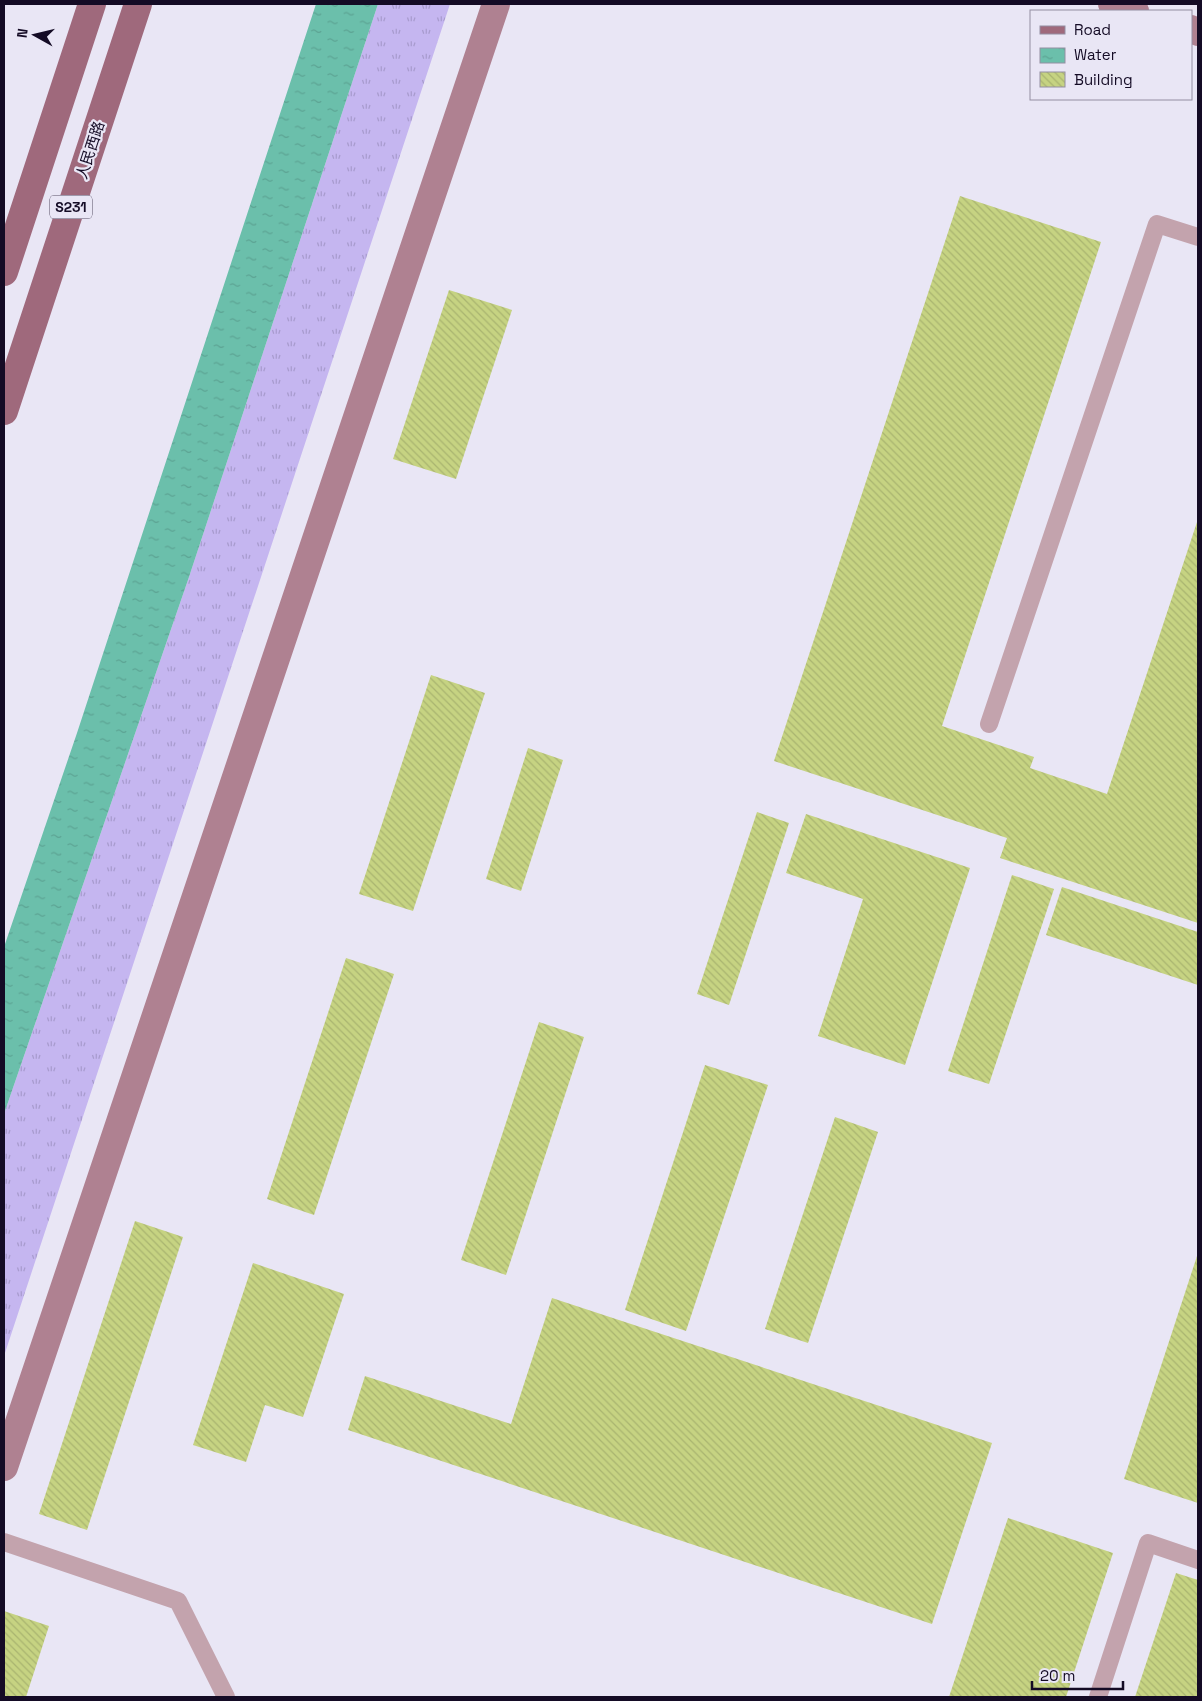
<svg xmlns="http://www.w3.org/2000/svg" width="1202" height="1701" font-family="'Space Grotesk','Noto Sans SC',sans-serif">
<style>
.grass{fill:url(#grass-tufts)}
.water{fill:url(#water-ripples)}
.building{fill:url(#building-back-hatch)}
.lines{fill:none;stroke-linecap:round;stroke-linejoin:round}
.lane{stroke:#c3a3ad;stroke-width:18}
.secondary{stroke:#af8191;stroke-width:28}
.primary{stroke:#9f697c;stroke-width:28}
.labels{text-anchor:middle;dominant-baseline:central;stroke-width:4.5;stroke-linejoin:round;paint-order:stroke}
.shield{fill:#e9e6f5;stroke:#544d63;stroke-width:1}
.shield-label{font-size:14px;font-weight:bold;fill:#140b25}
.street-label{font-size:15px;fill:#140b25;stroke:#e9e6f5}
</style>
<defs>
<pattern id="grass-tufts" width="24" height="20" patternUnits="userSpaceOnUse" patternTransform="scale(1.25)"><rect width="24" height="20" fill="#c5b6f0"/><path d="M3 7l-1-3M5 7V3M7 7l1-3M15 17l-1-3M17 17v-4M19 17l1-3" fill="none" stroke="#a89bce"/></pattern>
<pattern id="water-ripples" width="26" height="14" patternUnits="userSpaceOnUse" patternTransform="scale(1.25)"><rect width="26" height="14" fill="#6bbfab"/><path d="M2 4q2-2 4 0t4 0M15 11q2-2 4 0t4 0" fill="none" stroke="#5ca393"/></pattern>
<pattern id="building-back-hatch" width="6" height="6" patternUnits="userSpaceOnUse" patternTransform="scale(1.25)"><rect width="6" height="6" fill="#c6d382"/><path d="M-1 5l2 2M0 0l6 6M5-1l2 2" fill="none" stroke="#a9b470"/></pattern>
</defs>
<rect width="100%" height="100%" fill="#e9e6f5"/>
<polygon class="grass" points="378,4 450,4 4,1356 4,1114 189,577"/>
<polygon class="water" points="316,4 378,4 189,577 4,1114 4,947 77,733"/>
<g class="building">
<polygon points="960,196 1101,242 942,726 1034,757 1030,768 1107,794 1198,519 1198,923 1000,858 1007,838 774,761"/>
<polygon points="449,290 512,310 456,479 393,459"/>
<polygon points="431,675 485,693 413,911 359,894"/>
<polygon points="528,748 563,760 521,891 486,879"/>
<polygon points="757,812 789,823 729,1005 697,994"/>
<polygon points="806,814 970,868 905,1065 818,1036 863,899 786,873"/>
<polygon points="1012,875 1054,889 989,1084 948,1071"/>
<polygon points="1062,887 1198,932 1198,985 1046,935"/>
<polygon points="346,958 394,974 314,1215 267,1199"/>
<polygon points="539,1022 584,1037 506,1275 461,1260"/>
<polygon points="705,1065 768,1085 686,1331 625,1310"/>
<polygon points="835,1117 878,1132 808,1343 765,1329"/>
<polygon points="135,1221 183,1237 87,1530 39,1514"/>
<polygon points="1198,1253 1198,1503 1124,1479"/>
<polygon points="253,1263 344,1294 303,1417 265,1405 246,1462 193,1445"/>
<polygon points="552,1298 992,1443 932,1624 348,1430 365,1376 511,1424"/>
<polygon points="1008,1518 1113,1553 1066,1697 949,1697"/>
<polygon points="1176,1573 1198,1580 1198,1697 1135,1697"/>
<polygon points="4,1611 49,1626 26,1697 4,1697"/>
</g>
<g class="lines">
<g class="lane">
<polyline points="989,724 1157,224 1198,237"/>
<polyline points="4,1542 178,1601 226,1697"/>
<polyline points="1098,1697 1148,1543 1198,1560"/>
</g>
<g class="secondary">
<polyline points="1112,4 1135,11"/>
<polyline points="1191,29 1198,32"/>
<polyline points="4,1467 496,4"/>
</g>
<g class="primary">
<polyline points="4,272 92,4"/>
<polyline points="4,411 138,4"/>
</g>
</g>
<g class="labels">
<rect class="shield" x="50" y="195.5" width="42" height="23" rx="4"/>
<g class="shield-label">
<text x="71" y="207">S231</text>
</g>
<g class="street-label">
<text transform="translate(90 150) rotate(-72)">人民西路</text>
</g>
</g>
<rect width="1202" height="1701" fill="none" stroke="#140b25" stroke-width="10"/>
<rect x="1030" y="10" width="162" height="90" fill="#e9e6f5" stroke="#948ea2"/>
<rect x="1040" y="26" width="25" height="8" fill="#9f697c" stroke="#948ea2"/>
<text x="1074" y="35" font-size="15" fill="#140b25">Road</text>
<rect x="1040" y="48" width="25" height="15" fill="url(#water-ripples)" stroke="#948ea2"/>
<text x="1074" y="60" font-size="15" fill="#140b25">Water</text>
<rect x="1040" y="72" width="25" height="15" fill="url(#building-back-hatch)" stroke="#948ea2"/>
<text x="1074" y="85" font-size="15" fill="#140b25">Building</text>
<g transform="translate(35 35) rotate(278)" stroke="#e9e6f5" stroke-width="4" paint-order="stroke">
<path d="M0-4L9 19L0 12L-9 19Z" fill="#140b25"/>
<text y="-8" font-size="14" font-weight="bold" text-anchor="middle" fill="#140b25">N</text>
</g>
<path d="M1032 1681v8h91v-8" fill="none" stroke="#140b25" stroke-width="2.5"/>
<text x="1040" y="1681" font-size="15" fill="#140b25" stroke="#e9e6f5" stroke-width="4" paint-order="stroke">20 m</text>
</svg>
